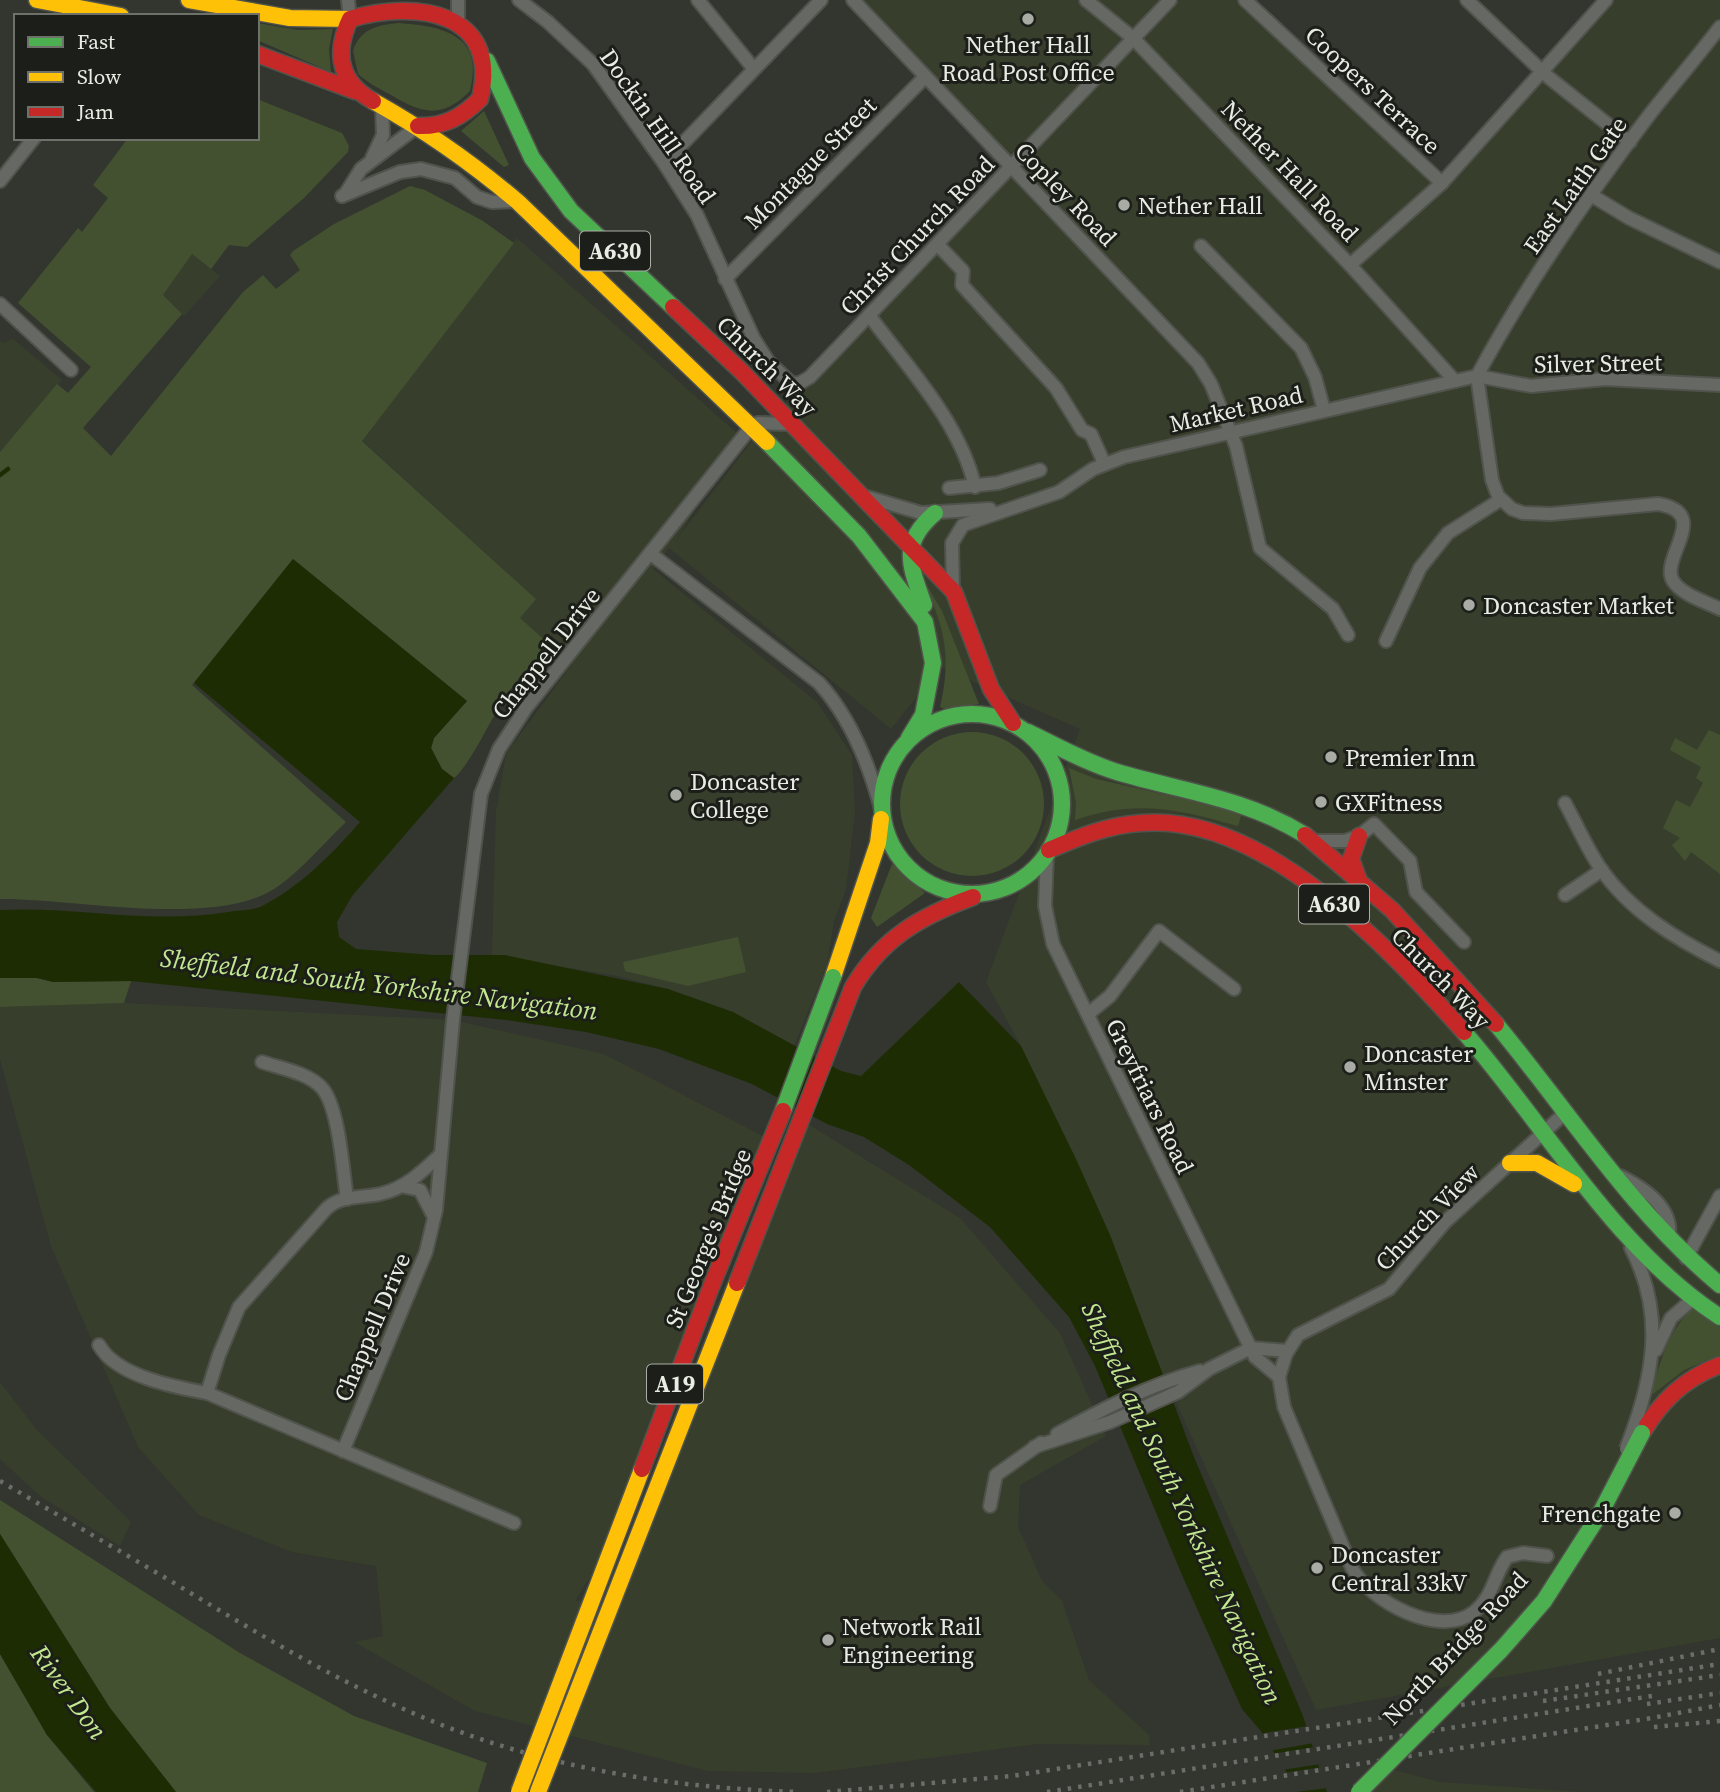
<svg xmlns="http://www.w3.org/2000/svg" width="1720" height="1792" font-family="'Source Serif 4',serif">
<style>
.built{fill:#373f2c}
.green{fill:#435131}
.water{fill:#1e2c04}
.pier{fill:#32362e}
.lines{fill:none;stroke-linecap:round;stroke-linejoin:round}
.stream{stroke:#1e2c04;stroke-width:4.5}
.street-casing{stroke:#50534c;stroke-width:16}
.fast-casing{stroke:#50534c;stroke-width:19}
.slow-casing{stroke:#50534c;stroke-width:19}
.jam-casing{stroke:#50534c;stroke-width:19}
.street{stroke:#666963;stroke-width:12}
.fast{stroke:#4caf50;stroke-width:16}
.slow{stroke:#ffc107;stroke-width:16}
.jam{stroke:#c62828;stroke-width:16}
.rail{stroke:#6a6d68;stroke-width:4.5;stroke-dasharray:3.5 7;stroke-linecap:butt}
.street-bridge-casing{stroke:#50534c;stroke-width:16;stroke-linecap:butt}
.fast-bridge-casing{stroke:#50534c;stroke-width:19;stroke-linecap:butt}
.slow-bridge-casing{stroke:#50534c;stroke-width:19;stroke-linecap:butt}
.jam-bridge-casing{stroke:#50534c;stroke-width:19;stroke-linecap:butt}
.street-bridge{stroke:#666963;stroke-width:12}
.fast-bridge{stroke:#4caf50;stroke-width:16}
.slow-bridge{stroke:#ffc107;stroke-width:16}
.jam-bridge{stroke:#c62828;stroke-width:16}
.poi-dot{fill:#a8aca4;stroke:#1c1f19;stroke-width:2.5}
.labels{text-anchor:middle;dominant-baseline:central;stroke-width:6;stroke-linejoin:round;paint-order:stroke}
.shield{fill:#1c1f19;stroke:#abaea6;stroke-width:2}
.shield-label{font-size:23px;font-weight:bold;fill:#e8ece3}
.poi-label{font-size:24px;fill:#e8ece3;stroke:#1c1f19;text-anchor:start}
.street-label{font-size:24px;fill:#e8ece3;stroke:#1c1f19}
.water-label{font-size:26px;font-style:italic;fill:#c2e78f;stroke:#1c1f19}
</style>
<rect width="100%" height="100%" fill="#32362e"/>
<g class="built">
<polygon points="853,0 1245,0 1442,183 1606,0 1720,0 1720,1638 1316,1710 1155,1356 1110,1235 1021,1046 986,982 1080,729 940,667 891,729 669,548 653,569 817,702 852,755 855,812 846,889 834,921 827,965 794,1046 733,1012 668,989 618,976 492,955 496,811 506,754 572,664 519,618 536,599 362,440 517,238 740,436 677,539 757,434 1011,169"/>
<polygon points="192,254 220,276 184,316 163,295"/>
<polygon points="13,339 62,380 0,452 0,341 3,343"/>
<polygon points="124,1003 453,1020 604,1054 772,1141 711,1287 624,1522 575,1601 586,1600 590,1651 803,1121 960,1218 1060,1333 1106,1436 1020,1485 1018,1527 1042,1581 1062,1601 1089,1680 1149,1735 1150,1745 1037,1744 815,1773 708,1771 475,1711 354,1642 383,1636 376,1566 292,1552 199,1515 138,1447 51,1246 0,1059 0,1007"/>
<polygon points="0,1382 36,1429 131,1522 120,1546 40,1496 0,1459"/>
<polygon points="1375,1765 1440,1782 1581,1792 1349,1792"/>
</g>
<g class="green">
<polygon points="257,23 298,30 333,29 329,49 331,72 257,40"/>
<path d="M398,23C443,26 485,35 470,91C442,119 423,114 391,95C380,89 368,83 358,74L353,51C360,29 377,25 398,23Z"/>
<path d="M257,99L342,133L349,146L348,152L304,198L247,247L229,245L211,269L192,254L163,295L182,314L83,428L111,456L243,292L263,275L276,289L300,270L290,255L293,251L334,224L410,186L425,190L483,221L514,243L362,441L536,599L520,618L550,645C537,660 521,674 510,690C493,713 472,763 454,778L442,769L431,748L434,738L467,701L293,559L192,685L346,822C325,842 304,867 280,885C220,930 73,898 0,899V452L57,384L68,393L91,367L18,303L78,228L82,232L108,198L93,185L128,138H257Z"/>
<polygon points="484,111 509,165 504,167 461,131"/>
<path d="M920,574L942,611L979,704L945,709L940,707C953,652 943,624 920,574Z"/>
<polygon points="1709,730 1720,735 1720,874 1691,852 1685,861 1672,845 1680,838 1663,828 1676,800 1690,807 1703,783 1696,778 1701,767 1670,750 1675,738 1697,750"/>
<circle cx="972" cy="804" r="72"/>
<path d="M1069,768L1096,779L1242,812L1238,826C1179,809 1134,799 1075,820L1076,802Z"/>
<polygon points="892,864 925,893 877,927 871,918"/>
<polygon points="738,937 746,972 688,986 625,971 623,962"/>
<polygon points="0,978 37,978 53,982 131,981 124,1003 0,1007"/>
<path d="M1693,1308L1720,1327V1355L1684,1370L1653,1394L1651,1391C1662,1360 1668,1331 1693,1308Z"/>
<polygon points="0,1500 240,1653 354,1716 487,1763 478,1792 176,1792 110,1708 0,1534"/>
<polygon points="0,1654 47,1735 94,1792 0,1792"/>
</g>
<g class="water">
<path d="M293,559L467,701L434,738L431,748L442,769L454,778L352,896L337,922L339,937L356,949L433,955H505L668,989L733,1012L841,1071L861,1076L959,982L1021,1046L1076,1159L1110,1235L1194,1457L1303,1716L1327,1792H1299L1260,1730L1242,1709L1182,1575L1095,1366L1069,1317L990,1227L909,1165L864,1137L827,1124L752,1084L659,1049L586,1032L506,1020L131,981L53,982L37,978H0V910C78,906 148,925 228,912C239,910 254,911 264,905C302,885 332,854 360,822L194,683Z"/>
<polygon points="0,1534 110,1708 176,1792 96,1792 47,1735 0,1654"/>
</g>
<g class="pier">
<polygon points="1308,1726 1314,1743 1269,1751 1258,1734"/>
<polygon points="1315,1747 1321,1764 1282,1770 1271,1754"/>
<polygon points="1322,1767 1329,1788 1295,1792 1283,1773"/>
</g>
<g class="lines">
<polyline class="stream" points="0,475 8,469"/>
<g class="street-casing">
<g id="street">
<polyline points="348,0 350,19"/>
<polyline points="519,0 548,22 593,64 664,163 697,215 754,339 768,361 792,384 800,383 810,377 1170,0"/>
<polyline points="698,0 754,69"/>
<polyline points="853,0 1198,363 1211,384 1236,446 1260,548 1333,609 1348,635"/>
<polyline points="1086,0 1133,38 1350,265 1455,381"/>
<polyline points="1245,0 1442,183"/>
<polyline points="1467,0 1547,76 1630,142"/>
<polyline points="458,21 458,0"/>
<polyline points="372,158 383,135 382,106"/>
<polyline points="664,163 821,0"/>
<polyline points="0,181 34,138"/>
<polyline points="346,193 361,169 418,126"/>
<polyline points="1591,195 1629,218 1720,262"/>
<polyline points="342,196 400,172 421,169 455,178 477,197 492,202 516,201"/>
<polyline points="938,245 963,271 962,285 1056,388 1082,430 1091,434 1104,463"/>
<polyline points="1201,246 1301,348 1315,377 1324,410"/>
<polyline points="1350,265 1442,183 1606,0"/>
<polyline points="725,279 925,77"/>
<polyline points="0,304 71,370"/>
<path d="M869,315C908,368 960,422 975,487"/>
<path d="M1477,376L1492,480L1498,496L1512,509L1523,513L1551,514L1658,504C1713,513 1659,558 1673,581C1682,595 1706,602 1720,609"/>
<path d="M1477,376C1526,285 1587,197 1650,114C1673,85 1697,57 1720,27"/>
<polyline points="949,488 998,483 1040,470"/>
<polyline points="867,497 921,513 990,509"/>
<path d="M651,554L819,683C850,717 869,764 881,809"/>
<polyline points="953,589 952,543 963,525 1059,492 1093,469 1124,457 1477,376 1531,386 1605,379 1720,385"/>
<polyline points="1386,641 1420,568 1448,533 1500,500"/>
<path d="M1565,803C1577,825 1587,849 1601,869C1630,911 1676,939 1720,961"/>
<polyline points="1319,841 1345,841 1359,836 1374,824 1410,861 1416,892 1464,942"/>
<polyline points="1047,854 1045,906 1053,944 1255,1357 1279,1377"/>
<polyline points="1565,895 1602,870"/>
<polyline points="1088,1014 1110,996 1159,931 1234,989"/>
<path d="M262,1062C280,1068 309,1073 322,1088C339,1107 343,1172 347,1199"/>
<path d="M1620,1176C1644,1188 1673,1207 1669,1236"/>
<polyline points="401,1186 420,1190 433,1215"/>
<path d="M1631,1248C1662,1308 1656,1364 1634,1427"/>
<polyline points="1686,1258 1720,1196"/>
<path d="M99,1345C116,1376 174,1387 207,1393L514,1523"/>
<polyline points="1656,1350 1671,1318 1694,1298"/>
<path d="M207,1393L219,1355L239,1307L327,1208C342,1195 362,1198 380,1194C404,1189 422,1172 439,1156"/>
<path d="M1057,1434C1103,1409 1149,1385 1200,1371"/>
<polyline points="1034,1447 1110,1422 1178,1392 1209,1369 1251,1348 1287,1351"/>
<polyline points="343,1451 426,1252 436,1210 453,1020 481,794 499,749 526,708 751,427 758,423 789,424"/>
<polyline points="990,1506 996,1475 1041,1443"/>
<path d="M1547,1556L1523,1553L1507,1557C1494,1575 1493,1597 1474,1612C1439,1639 1370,1601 1352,1568L1284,1407L1279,1377L1286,1354L1298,1335L1389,1289L1445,1222L1565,1113"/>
</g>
</g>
<g class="fast-casing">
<g id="fast">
<polyline points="487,61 532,158 571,211 673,307"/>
<polyline points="767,442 859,536 925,622 933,663 923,715 909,738"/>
<path d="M924,605C910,565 899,544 935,513"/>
<circle cx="972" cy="804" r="90"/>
<path d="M1028,732C1057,746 1085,762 1117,772C1184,792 1243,797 1305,835"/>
<path d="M1496,1024C1570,1113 1630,1210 1720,1285"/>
<path d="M1464,1032C1545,1125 1615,1249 1720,1317"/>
</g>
</g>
<g class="slow-casing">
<g id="slow">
<polyline points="37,0 121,16"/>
<polyline points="189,0 290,18 350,19"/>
<path d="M373,101C425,130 472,163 518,202L767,442"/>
<polyline points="833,977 878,843 881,819"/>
<polyline points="1510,1163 1537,1163 1574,1184"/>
</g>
</g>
<g class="jam-casing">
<g id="jam">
<polyline points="257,54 355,91"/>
<path d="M373,101C339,82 334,53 350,19C416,0 501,11 480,99C462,117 444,127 418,126"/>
<polyline points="673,307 741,371 954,592 991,689 1013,723"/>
<polyline points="1305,835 1392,910 1496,1024"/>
<polyline points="1359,836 1351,859 1359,881"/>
<path d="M1049,850C1079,837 1108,825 1141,823C1263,812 1390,949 1464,1032"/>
<path d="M853,987C882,938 921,916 973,897"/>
<path d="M1642,1433C1662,1400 1684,1379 1720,1365"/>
</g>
</g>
<use href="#street" class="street"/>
<use href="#fast" class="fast"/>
<use href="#slow" class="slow"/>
<use href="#jam" class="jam"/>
<g class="rail">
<path d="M0,1481C56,1514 113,1547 169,1580C262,1636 353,1692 455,1730C565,1771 680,1788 797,1792"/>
<polyline points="1598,1674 1720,1649"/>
<polyline points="1543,1701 1720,1675"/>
<polyline points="1647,1704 1720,1693"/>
<polyline points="1654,1727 1720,1721"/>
<polyline points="827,1792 1012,1776 1720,1664"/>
<polyline points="1047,1792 1658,1695"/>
<polyline points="1180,1792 1652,1718 1720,1705"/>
</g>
<g class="street-bridge-casing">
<polyline id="street-bridge" points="1626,1449 1634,1427"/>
</g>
<g class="fast-bridge-casing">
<g id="fast-bridge">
<polyline points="783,1111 833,977"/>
<polyline points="1359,1792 1501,1650 1544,1601 1601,1512 1642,1433"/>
</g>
</g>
<g class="slow-bridge-casing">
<g id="slow-bridge">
<polyline points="519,1792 642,1469"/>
<polyline points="538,1792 737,1283"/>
</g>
</g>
<g class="jam-bridge-casing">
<g id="jam-bridge">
<polyline points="737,1283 853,987"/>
<polyline points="642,1469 711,1287 783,1111"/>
</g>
</g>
<use href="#street-bridge" class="street-bridge"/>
<use href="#fast-bridge" class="fast-bridge"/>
<use href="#slow-bridge" class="slow-bridge"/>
<use href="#jam-bridge" class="jam-bridge"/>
</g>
<g class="poi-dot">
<circle cx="1028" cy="19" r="7"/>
<circle cx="1124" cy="205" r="7"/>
<circle cx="1469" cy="605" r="7"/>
<circle cx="1331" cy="757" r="7"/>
<circle cx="676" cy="795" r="7"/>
<circle cx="1321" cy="802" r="7"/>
<circle cx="1350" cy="1067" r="7"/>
<circle cx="1675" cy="1513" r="7"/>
<circle cx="1317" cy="1568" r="7"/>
<circle cx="828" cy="1640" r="7"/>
</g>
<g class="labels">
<g class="shield">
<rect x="580" y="231.5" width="70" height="39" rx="5"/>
<rect x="1299" y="884.5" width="70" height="39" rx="5"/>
<rect x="647" y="1364.5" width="56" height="39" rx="5"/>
</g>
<g class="shield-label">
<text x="615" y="251">A630</text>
<text x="1334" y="904">A630</text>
<text x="675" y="1384">A19</text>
</g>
<g class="poi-label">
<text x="1028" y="44" text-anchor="middle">Nether Hall<tspan x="1028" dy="28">Road Post Office</tspan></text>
<text x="1138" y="205">Nether Hall</text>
<text x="1483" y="605">Doncaster Market</text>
<text x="1345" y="757">Premier Inn</text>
<text x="690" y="781">Doncaster<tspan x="690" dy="28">College</tspan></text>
<text x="1335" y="802">GXFitness</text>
<text x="1364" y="1053">Doncaster<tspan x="1364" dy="28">Minster</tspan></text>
<text x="1661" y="1513" text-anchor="end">Frenchgate</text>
<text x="1331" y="1554">Doncaster<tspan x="1331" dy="28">Central 33kV</tspan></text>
<text x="842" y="1626">Network Rail<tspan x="842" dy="28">Engineering</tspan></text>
</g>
<g class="street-label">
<text transform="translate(1373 90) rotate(43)">Coopers Terrace</text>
<text transform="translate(658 126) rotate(55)">Dockin Hill Road</text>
<text transform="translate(810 163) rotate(-45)">Montague Street</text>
<text transform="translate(1290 171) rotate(46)">Nether Hall Road</text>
<text transform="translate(1575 185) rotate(-55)">East Laith Gate</text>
<text transform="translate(1066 194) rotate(46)">Copley Road</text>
<text transform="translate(917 235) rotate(-46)">Christ Church Road</text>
<text transform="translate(1598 363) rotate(-1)">Silver Street</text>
<text transform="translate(767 366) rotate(45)">Church Way</text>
<text transform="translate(1236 409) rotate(-13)">Market Road</text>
<text transform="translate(546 653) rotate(-52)">Chappell Drive</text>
<text transform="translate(1441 978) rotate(46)">Church Way</text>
<text transform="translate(1150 1096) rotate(64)">Greyfriars Road</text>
<text transform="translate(1427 1217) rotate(-46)">Church View</text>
<text transform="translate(708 1238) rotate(-68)">St George's Bridge</text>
<text transform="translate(372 1327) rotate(-67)">Chappell Drive</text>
<text transform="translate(1455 1648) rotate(-47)">North Bridge Road</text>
</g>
<g class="water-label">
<text transform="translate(379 984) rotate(7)">Sheffield and South Yorkshire Navigation</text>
<text transform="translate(1182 1503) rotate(65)">Sheffield and South Yorkshire Navigation</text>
<text transform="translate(69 1692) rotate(54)">River Don</text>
</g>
</g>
<rect x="14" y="14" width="245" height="126" fill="#1c1f19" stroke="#6e716a" stroke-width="2"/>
<rect x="28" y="37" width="35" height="10" fill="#4caf50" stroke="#6e716a" stroke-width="2"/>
<text x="77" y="49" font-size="21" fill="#e8ece3">Fast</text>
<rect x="28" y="72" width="35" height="10" fill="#ffc107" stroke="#6e716a" stroke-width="2"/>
<text x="77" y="84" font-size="21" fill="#e8ece3">Slow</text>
<rect x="28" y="107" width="35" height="10" fill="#c62828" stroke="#6e716a" stroke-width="2"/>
<text x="77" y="119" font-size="21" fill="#e8ece3">Jam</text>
</svg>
